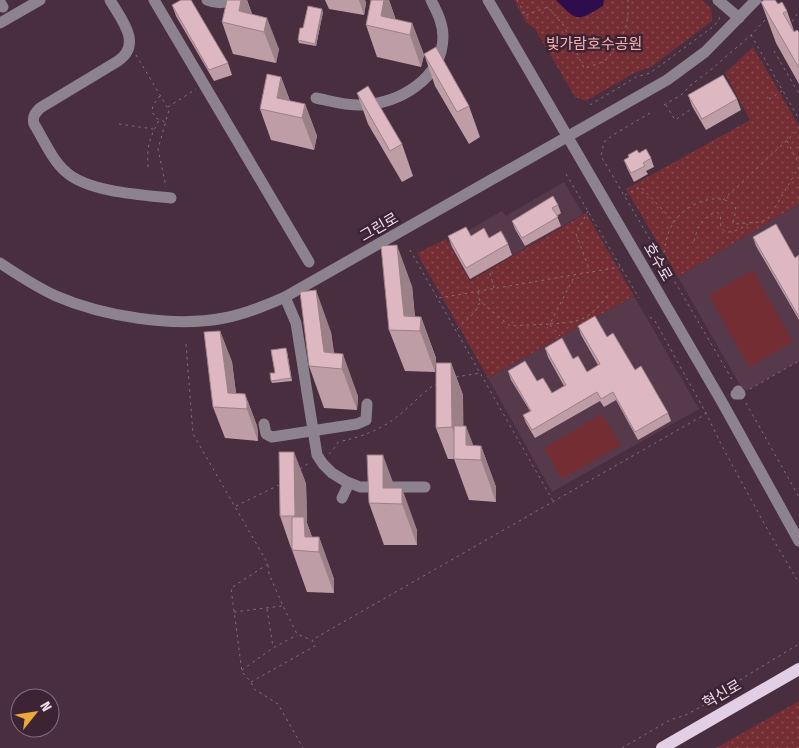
<svg xmlns="http://www.w3.org/2000/svg" width="799" height="748" font-family="'Fira Sans Condensed','Noto Sans KR',sans-serif">
<style>
.built{fill:#57394c}
.grass{fill:#742e33}
.park{fill:url(#park-dots)}
.water{fill:#2e0d4d}
.lines{fill:none;stroke-linecap:round;stroke-linejoin:round}
.path{stroke:#856e7c;stroke-width:1;stroke-dasharray:2.5 4;stroke-linecap:butt}
.minor{stroke:#8d838e;stroke-width:11}
.major{stroke:#e2cee5;stroke-width:12}
.wall{fill:#be9da6}
.shaded-wall{fill:#9b8087}
.building{fill:#ddb7c1;stroke:#9b8087}
.labels{text-anchor:middle;dominant-baseline:central;stroke-width:5;stroke-linejoin:round;paint-order:stroke}
.park-label{font-size:15px;fill:#f9b1b2;stroke:#3d2434}
.street-label{font-size:15px;fill:#efdee8;stroke:#3d2434}
</style>
<defs>
<pattern id="park-dots" width="8" height="8" patternUnits="userSpaceOnUse" patternTransform="scale(1.25)"><rect width="8" height="8" fill="#742e33"/><path d="M2 2h.1M6 6h.1" fill="none" stroke="#884c51" stroke-width="1.8" stroke-linecap="round"/></pattern>
</defs>
<rect width="100%" height="100%" fill="#482e3f"/>
<g class="built">
<polygon points="564,182 583,214 470,280 448,242 502,211 506,216"/>
<polygon points="799,204 799,361 744,392 678,277"/>
<polygon points="634,296 699,409 552,492 488,378"/>
</g>
<g class="grass">
<polygon points="753,270 793,342 749,367 709,295"/>
<polygon points="602,414 621,445 562,479 544,448"/>
</g>
<g class="park">
<polygon points="514,0 702,0 711,8 712,21 651,67 634,73 586,101 575,97 535,29 526,22"/>
<polygon points="753,47 799,126 799,204 678,277 626,189 750,120 725,73"/>
<polygon points="586,213 634,296 488,378 417,253 446,239 470,281"/>
<polygon points="799,701 799,748 716,748"/>
</g>
<path class="water" d="M556,0H604L603,6C576,22 578,22 556,0Z"/>
<g class="lines">
<g class="path">
<path d="M517,0L524,12L525,16L531,13L548,7L564,26L584,68C592,66 601,63 607,59C610,56 612,52 614,49C626,33 629,20 628,0"/>
<polyline points="792,28 792,22 799,11"/>
<polyline points="751,35 799,119"/>
<polyline points="774,51 799,94"/>
<polyline points="136,55 169,110 158,149 166,187"/>
<polyline points="160,96 153,105 152,112 156,118 165,122"/>
<polyline points="769,99 782,91"/>
<polyline points="590,105 636,77 650,73 714,26 719,20 720,14"/>
<polyline points="664,105 681,95 691,85 713,68 751,35 767,18"/>
<polyline points="666,105 675,120 693,108"/>
<polyline points="168,107 196,89"/>
<polyline points="650,113 613,135 604,142 601,156 733,381"/>
<polyline points="119,124 153,129"/>
<polyline points="787,141 799,164"/>
<path d="M148,167C147,145 149,140 159,120"/>
<polyline points="566,174 639,298"/>
<polyline points="625,195 641,187 674,222"/>
<polyline points="723,200 799,129"/>
<polyline points="588,211 576,234 590,271"/>
<path d="M694,241C698,226 701,219 716,212L720,214C721,218 720,224 721,227C726,238 742,228 748,224"/>
<polyline points="410,250 553,501"/>
<path d="M663,259C665,246 666,234 674,222C684,207 707,195 725,200C729,202 733,203 735,206C737,211 734,217 733,222L735,224L760,222L768,219L799,167"/>
<polyline points="490,273 494,288"/>
<polyline points="478,292 480,301 510,326 550,324 575,275"/>
<polyline points="439,298 620,267"/>
<polyline points="650,317 655,321 706,413 724,450 770,534 799,583"/>
<path d="M550,324C582,322 588,320 608,295"/>
<polyline points="550,325 560,336"/>
<polyline points="457,329 475,312 480,302"/>
<polyline points="186,344 193,434 268,564 231,588 242,672 251,682 254,689 278,704 303,748"/>
<polyline points="456,377 481,373"/>
<polyline points="750,389 799,361"/>
<polyline points="746,403 799,497"/>
<path d="M329,454L333,450L338,442C365,436 384,429 405,410C416,401 424,391 436,384"/>
<polyline points="300,469 309,463"/>
<polyline points="236,506 279,485"/>
<polyline points="268,565 269,574 283,606 297,634 311,640"/>
<polyline points="267,609 273,647"/>
<polyline points="234,612 282,606"/>
<polyline points="242,670 273,648 297,635"/>
<polyline points="251,682 315,646 312,640 704,415 706,412"/>
<polyline points="622,748 670,720 686,715 711,701 733,684 799,644"/>
</g>
<g class="minor">
<path d="M110,0C121,19 143,44 118,61L40,108C35,113 32,117 34,124C44,140 52,160 66,172C88,192 142,195 171,198"/>
<polyline points="154,0 309,262"/>
<path d="M207,0C216,4 226,3 235,0"/>
<polyline points="488,0 722,402 799,541"/>
<polyline points="718,0 739,18"/>
<polyline points="0,2 3,7"/>
<polyline points="0,23 40,0"/>
<path d="M316,98C331,101 347,106 362,105C400,103 442,79 443,37C443,23 437,12 431,0"/>
<path d="M0,263C18,275 36,287 56,296C102,316 174,328 224,318C245,314 265,306 285,297L667,80L705,52L756,0"/>
<polyline points="285,297 296,323 317,455 323,464 332,473 345,481 360,487 425,487"/>
<polyline points="736,394 740,394 738,391"/>
<polyline points="264,424 266,434 272,437 357,424 366,420 367,404"/>
<polyline points="342,498 349,483"/>
</g>
<polyline class="major" points="662,748 799,669"/>
</g>
<g class="wall">
<polygon points="227,0 247,0 252,14 279,49 276,63 233,54 222,22"/>
<polygon points="325,0 365,0 366,3 364,15 329,9"/>
<polygon points="389,0 396,20 412,23 424,55 421,67 377,57 366,25"/>
<polygon points="761,2 778,4 787,11 794,31 799,32 799,84 776,43"/>
<polygon points="172,5 228,63 232,75 214,81 176,16"/>
<polygon points="323,12 316,46 299,43 298,40"/>
<polygon points="424,54 469,106 480,137 469,144 435,86"/>
<polygon points="281,77 290,101 305,104 317,136 314,150 271,140 260,109"/>
<polygon points="357,93 402,144 413,176 402,182 368,124"/>
<polygon points="688,95 737,99 741,110 706,130 692,106"/>
<polygon points="639,153 651,158 654,167 646,171 648,174 634,182 627,168 624,160"/>
<polygon points="558,205 561,213 557,216 561,226 525,246 515,229 512,221"/>
<polygon points="448,236 471,236 489,238 508,244 512,255 470,279 452,247"/>
<polygon points="753,237 795,258 799,255 799,320 756,246"/>
<polygon points="412,286 415,317 421,317 436,358 435,372 405,371 389,330"/>
<polygon points="578,326 607,337 635,370 668,413 671,421 638,440 616,400 604,407 600,401 535,438 526,423 523,415 530,411 511,380 508,371 537,381 552,393 564,386 548,357 545,348 587,372 598,365 581,335"/>
<polygon points="220,331 232,362 236,393 245,394 257,426 258,434 258,441 225,438 213,407"/>
<polygon points="331,332 334,353 358,396 357,410 324,408 309,366"/>
<polygon points="287,351 292,381 272,383 271,381"/>
<polygon points="451,363 463,395 463,426 473,446 481,446 496,487 496,502 469,500 454,459 448,459 436,428"/>
<polygon points="306,483 307,523 312,537 319,537 334,579 334,593 307,592 292,550 292,548 291,548 280,516"/>
<polygon points="395,488 417,530 417,545 384,545 369,503"/>
</g>
<g class="shaded-wall">
<polygon points="241,0 247,0 255,22 239,11"/>
<polygon points="359,0 365,0 366,3 364,15"/>
<polygon points="384,0 389,0 397,24 381,16"/>
<polygon points="322,9 323,12 316,46 315,44"/>
<polygon points="267,18 279,49 276,63 264,32"/>
<polygon points="412,23 424,55 421,67 410,35"/>
<polygon points="281,77 293,109 277,98"/>
<polygon points="305,104 317,136 314,150 302,118"/>
<polygon points="397,245 412,286 416,331 404,316"/>
<polygon points="316,290 331,332 336,369 324,352"/>
<polygon points="421,317 436,358 435,372 420,331"/>
<polygon points="220,331 232,362 238,409 228,393"/>
<polygon points="343,354 358,396 357,410 342,369"/>
<polygon points="451,363 463,395 464,459 452,427"/>
<polygon points="245,394 257,426 258,434 258,441 247,409"/>
<polygon points="466,426 479,460 466,445"/>
<polygon points="481,446 496,487 496,502 481,460"/>
<polygon points="294,452 306,483 307,523 317,551 307,548 295,516"/>
<polygon points="383,455 398,496 383,488"/>
<polygon points="402,488 417,530 417,545 402,504"/>
<polygon points="319,537 334,579 334,593 319,552"/>
</g>
<g class="building">
<polygon points="181,0 191,0 228,63 209,70 172,5"/>
<polygon points="227,0 241,0 239,11 267,18 264,32 222,22"/>
<polygon points="371,0 384,0 381,16 412,23 410,35 366,25"/>
<polygon points="764,0 775,0 778,4 782,2 787,11 783,13 794,32 797,30 799,32 799,68 761,2"/>
<polygon points="308,6 322,9 315,44 298,40 300,28 303,28"/>
<polygon points="436,47 469,106 457,112 424,54"/>
<polygon points="267,74 281,77 277,98 305,104 302,118 260,109"/>
<polygon points="723,75 737,99 702,119 688,95"/>
<polygon points="368,86 402,144 390,151 357,93"/>
<polygon points="646,149 651,158 643,163 645,166 631,173 624,160 629,157 628,155 637,150 639,153"/>
<polygon points="553,196 558,205 552,208 558,217 522,238 512,221"/>
<polygon points="776,224 795,258 799,255 799,317 753,237"/>
<polygon points="466,227 471,236 484,228 489,238 501,231 508,244 466,268 448,236"/>
<polygon points="397,245 404,316 421,317 420,331 389,330 381,246"/>
<polygon points="316,290 324,352 343,354 342,369 309,366 300,292"/>
<polygon points="595,316 607,337 613,333 635,370 641,366 668,413 635,432 613,392 601,399 597,392 532,430 523,415 531,411 508,371 525,361 537,381 543,378 552,393 566,385 545,348 562,338 573,359 578,356 587,372 600,364 578,326"/>
<polygon points="220,331 228,393 245,394 247,402 247,409 213,407 204,332"/>
<polygon points="286,348 291,378 271,381 270,373 275,373 271,350"/>
<polygon points="436,363 451,363 452,427 436,428"/>
<polygon points="454,426 466,426 466,445 481,446 481,460 454,459"/>
<polygon points="279,452 294,452 295,516 280,516"/>
<polygon points="367,455 383,455 383,488 402,488 402,504 369,503"/>
<polygon points="292,517 304,517 305,537 319,537 319,552 292,550"/>
</g>
<g class="labels">
<g class="park-label">
<text x="594" y="44">빛가람호수공원</text>
</g>
<g class="street-label">
<text transform="translate(379 227) rotate(-30)">그린로</text>
<text transform="translate(658 262) rotate(60)">호수로</text>
<text transform="translate(722 694) rotate(-30)">혁신로</text>
</g>
</g>
<g transform="translate(35 713) rotate(60)"><circle r="24" fill="#3d2434" stroke="#846e7c"/>
<path d="M0-4L9 19L0 12L-9 19Z" fill="#eda83b"/>
<text y="-8" font-size="14" font-weight="bold" text-anchor="middle" fill="#efdee8">N</text>
</g>
</svg>
